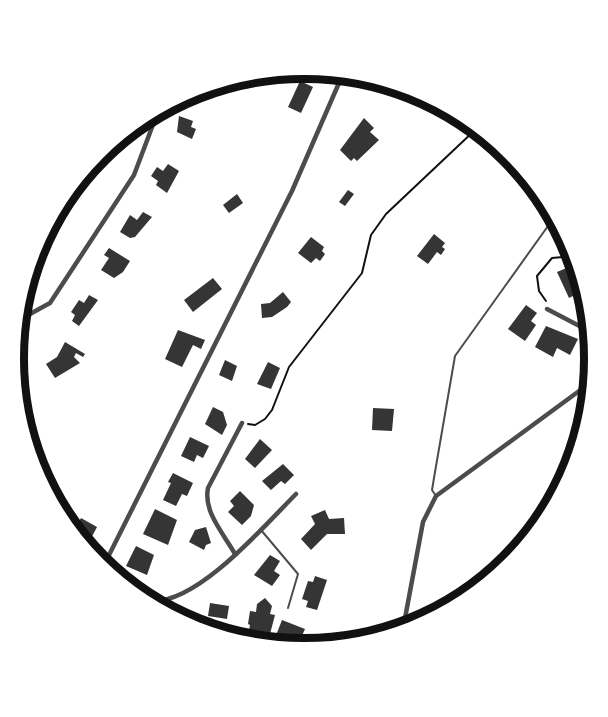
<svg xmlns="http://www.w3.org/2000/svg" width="608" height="717" font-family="Poppins,sans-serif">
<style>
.building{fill:#353535}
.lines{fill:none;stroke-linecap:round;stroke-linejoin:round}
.path{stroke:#111;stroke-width:2}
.service{stroke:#4c4c4c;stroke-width:2}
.minor{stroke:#4c4c4c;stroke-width:4.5}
.rim{fill:none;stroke:#111;stroke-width:8}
</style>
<rect width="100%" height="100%" fill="#fff"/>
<g class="building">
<polygon points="300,81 313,87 301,113 288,107"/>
<polygon points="403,88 415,90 421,94 412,101 403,93 406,90"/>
<polygon points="200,89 196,101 187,98 189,92"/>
<polygon points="179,116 193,121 191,127 196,129 192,139 177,132"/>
<polygon points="364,118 374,128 370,132 379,140 357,161 354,158 351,161 340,150"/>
<polygon points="168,164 179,171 167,193 156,185 158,181 151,176 157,167 163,171"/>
<polygon points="348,190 354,194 345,206 339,202"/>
<polygon points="237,194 243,203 229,213 223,205"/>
<polygon points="143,212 152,217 135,237 130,238 120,232 130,215 137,220"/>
<polygon points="434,234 445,243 442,247 445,249 441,255 437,252 428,264 417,256"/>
<polygon points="311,237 324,247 322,251 325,254 320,261 316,258 311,263 298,253"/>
<polygon points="109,248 130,261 123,272 114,278 101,270 109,258 104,255"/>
<polygon points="576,264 581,292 569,298 557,272"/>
<polygon points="213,278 222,289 193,312 184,300"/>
<polygon points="283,292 291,302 287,307 272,317 262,318 261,304 270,303"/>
<polygon points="89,295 98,300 79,326 72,321 75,315 71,312 79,300 84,303"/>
<polygon points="526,305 537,313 531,321 536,325 525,341 508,329"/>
<polygon points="546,326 578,339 570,355 557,348 553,357 535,347"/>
<polygon points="178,330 205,340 201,349 193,345 182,367 165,359"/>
<polygon points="65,342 85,354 83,357 76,353 74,357 80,363 55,378 46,364 57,357"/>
<polygon points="225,360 237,366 232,381 219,375"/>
<polygon points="268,362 280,368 271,389 257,384"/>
<polygon points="213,407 223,412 227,425 222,435 205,424"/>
<polygon points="373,408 394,409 392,431 372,430"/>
<polygon points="190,437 209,446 203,458 197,455 194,462 181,456"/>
<polygon points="260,439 272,450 255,468 245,459"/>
<polygon points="283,464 294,475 285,484 281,481 271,490 262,481"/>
<polygon points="173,473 193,483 187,496 182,494 176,506 163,500 171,483 168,482"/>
<polygon points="240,491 254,505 251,516 242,525 228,512 234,506 230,501"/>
<polygon points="155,509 177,520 168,545 143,534"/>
<polygon points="325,510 329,519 344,518 345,534 327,534 311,550 301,539 315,524 311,516"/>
<polygon points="81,518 97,527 87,546 75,529"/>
<polygon points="206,527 211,543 206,545 204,550 189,542 195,530"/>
<polygon points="136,546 154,555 147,575 126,566"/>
<polygon points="270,555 280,561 274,571 280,575 272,586 254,575"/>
<polygon points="315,576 327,580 317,610 306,607 308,601 302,599 308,581 313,582"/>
<polygon points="265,598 272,606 270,614 275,615 270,634 249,630 250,625 248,624 250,611 256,612 257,604"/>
<polygon points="210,603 229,606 227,619 208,616"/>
<polygon points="282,620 305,629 298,645 292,642 290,646 273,643"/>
</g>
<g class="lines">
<g class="path">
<polyline points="546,301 539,291 537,276 552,258 574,256"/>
<polyline points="248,424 255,425 265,419 272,410 289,367 362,273 371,235 386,214 475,130"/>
</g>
<g class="service">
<polyline points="436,496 432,490 435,472 455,356 553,219"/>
<polyline points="261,530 298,574 288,608"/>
</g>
<g class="minor">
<polyline points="547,309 589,331"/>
<polyline points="22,315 30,314 50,303 134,175 157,114"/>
<path d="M235,554C224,534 203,512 208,488L242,423"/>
<polyline points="103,567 292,191 342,76"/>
<path d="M154,601C200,601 265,525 296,494"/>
<polyline points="403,629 423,522 436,496 590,383"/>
</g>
</g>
<path d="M0 0H608V717H0ZM303 79H305A279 279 0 0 1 584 358V359A279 279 0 0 1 305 638H303A279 279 0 0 1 24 359V358A279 279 0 0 1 303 79Z" fill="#fff" fill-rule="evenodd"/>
<path class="rim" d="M303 79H305A279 279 0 0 1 584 358V359A279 279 0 0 1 305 638H303A279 279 0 0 1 24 359V358A279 279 0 0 1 303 79Z"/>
</svg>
